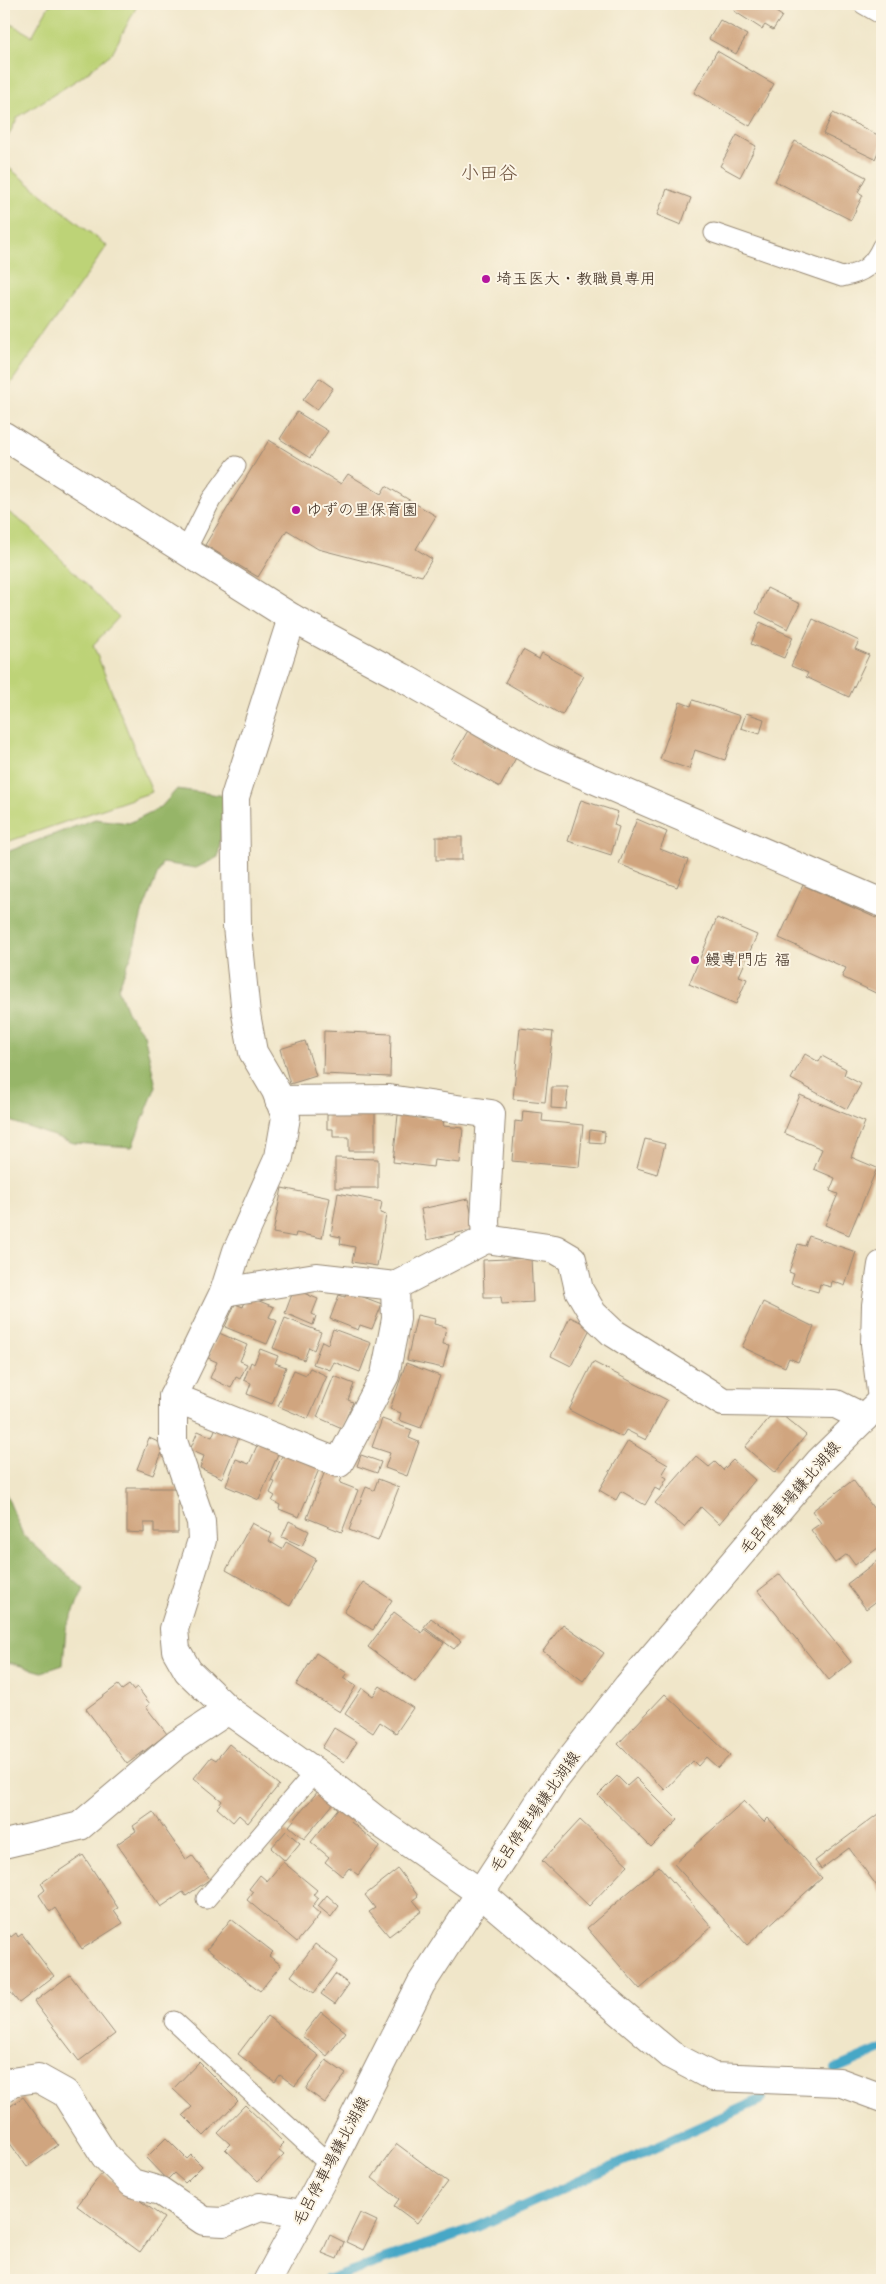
<svg xmlns="http://www.w3.org/2000/svg" width="886" height="2284" font-family="'Comic Neue','Klee One',sans-serif">
<style>
.green{fill:#bdd377;stroke:#7c7e4a}
.forest{fill:#96b568;stroke:#687043}
.lines{fill:none;stroke-linecap:round;stroke-linejoin:round}
.stream{stroke:#46a7c6;stroke-width:10}
.building{fill:#d0a57f}
.lane-casing{stroke:#968874;stroke-width:21}
.street-casing{stroke:#968874;stroke-width:30}
.secondary-casing{stroke:#968874;stroke-width:30}
.primary-casing{stroke:#968874;stroke-width:30}
.lane{stroke:#fff;stroke-width:19}
.street{stroke:#fff;stroke-width:28}
.secondary{stroke:#fff;stroke-width:28}
.primary{stroke:#fff;stroke-width:28}
.poi-dot{fill:#b5179e;stroke:#fcf5e5;stroke-width:2}
.labels{text-anchor:middle;dominant-baseline:central;stroke-width:4;stroke-linejoin:round;paint-order:stroke}
.poi-label{font-size:16px;fill:#3b2a1e;stroke:#fcf5e5;text-anchor:start}
.street-label{font-size:16px;fill:#3b2a1e;stroke:#fcf5e5}
.quarter-label{font-size:19px;fill:#6f5540;stroke:#fcf5e5}
</style>
<rect width="100%" height="100%" fill="#fcf5e5"/>
<filter id="ink" filterUnits="userSpaceOnUse"><feTurbulence type="fractalNoise" baseFrequency=".02" numOctaves="2"/><feDisplacementMap in="SourceGraphic" scale="10" xChannelSelector="R" yChannelSelector="G"/><feConvolveMatrix kernelMatrix="1 2 1 2 8 2 1 2 1" color-interpolation-filters="sRGB"/></filter>
<filter id="wash" filterUnits="userSpaceOnUse"><feTurbulence type="fractalNoise" baseFrequency=".0096" numOctaves="4" result="noise"/><feDisplacementMap in="SourceGraphic" scale="20" xChannelSelector="R" yChannelSelector="G"/><feGaussianBlur stdDeviation="1.12" result="paint"/><feColorMatrix in="noise" values="0 0 0 0 0 0 0 0 0 0 0 0 0 0 0 0 0 1.4 0 .05"/><feComposite in="paint" operator="in"/></filter>
<g filter="url(#wash)">
<rect width="100%" height="100%" fill="#f0e6c9"/>
<g class="green">
<polygon points="50,4 138,4 112,53 80,78 18,117 4,144 4,20 32,36"/>
<polygon points="4,164 107,246 4,393"/>
<polygon points="4,509 29,527 119,617 93,645 152,792 4,843"/>
</g>
<g class="forest">
<polygon points="177,789 226,796 218,857 196,868 162,863 142,913 132,954 118,988 128,1014 144,1034 156,1086 132,1147 74,1143 4,1119 4,853 95,819 129,823 161,807"/>
<polygon points="4,1489 23,1535 84,1589 66,1629 63,1665 42,1672 4,1661"/>
</g>
<g class="lines">
<g class="stream">
<polyline points="835,2069 882,2049"/>
<polyline points="327,2280 477,2227 762,2099"/>
</g>
</g>
<g id="blocks">
<g class="building">
<polygon points="734,4 781,4 776,12 782,16 773,30 765,25 762,29 734,11 737,5"/>
<polygon points="720,20 747,35 736,54 709,39"/>
<polygon points="717,51 774,84 750,126 694,93"/>
<polygon points="833,113 882,137 882,143 875,159 823,134"/>
<polygon points="737,135 756,146 740,177 720,166"/>
<polygon points="795,141 866,177 858,192 863,195 851,220 775,181"/>
<polygon points="667,189 691,198 681,225 657,215"/>
<polygon points="319,378 333,388 317,410 303,400"/>
<polygon points="297,412 328,431 310,458 280,439"/>
<polygon points="269,440 341,484 348,474 381,494 386,486 436,516 416,549 432,559 422,576 318,549 287,530 258,577 205,545"/>
<polygon points="767,588 800,604 788,629 756,613"/>
<polygon points="813,619 859,641 855,649 869,655 849,697 806,677 808,673 791,666"/>
<polygon points="760,622 793,637 784,658 751,644"/>
<polygon points="523,650 539,659 542,653 584,676 562,715 505,682"/>
<polygon points="693,700 740,716 725,760 695,750 689,769 660,759 680,702 691,706"/>
<polygon points="746,713 764,719 760,734 741,728"/>
<polygon points="470,727 487,736 484,742 495,749 498,743 518,754 500,787 451,760"/>
<polygon points="581,800 618,812 614,825 619,827 611,855 568,841"/>
<polygon points="637,819 667,832 660,849 688,860 677,887 619,864"/>
<rect x="436" y="837" width="26" height="23"/>
<polygon points="803,885 876,918 878,912 882,914 882,996 842,977 846,968 779,938"/>
<polygon points="717,918 757,935 739,976 747,979 736,1004 689,984"/>
<polygon points="520,1028 553,1032 545,1102 513,1099"/>
<polygon points="324,1031 391,1034 390,1077 323,1074"/>
<polygon points="305,1041 316,1076 290,1084 280,1049"/>
<polygon points="805,1054 819,1062 822,1056 846,1069 844,1075 861,1084 847,1109 791,1079"/>
<polygon points="552,1087 568,1087 566,1109 551,1108"/>
<polygon points="800,1095 865,1122 851,1157 877,1168 849,1235 825,1225 838,1194 830,1191 835,1178 814,1169 822,1149 784,1133"/>
<polygon points="327,1109 375,1109 375,1151 349,1151 349,1137 333,1137 333,1129 327,1129"/>
<polygon points="523,1111 543,1113 542,1121 583,1125 579,1167 512,1161 515,1121 522,1122"/>
<polygon points="398,1115 444,1119 443,1126 463,1128 460,1163 434,1160 433,1167 393,1162"/>
<polygon points="590,1130 605,1132 604,1143 589,1142"/>
<polygon points="645,1139 665,1144 657,1174 637,1168"/>
<polygon points="335,1158 378,1159 378,1188 335,1188"/>
<polygon points="282,1188 330,1198 322,1238 296,1233 295,1237 273,1233"/>
<polygon points="338,1193 382,1202 380,1213 386,1215 377,1266 352,1262 355,1247 340,1244 341,1237 331,1235"/>
<polygon points="468,1199 475,1229 427,1240 421,1209"/>
<polygon points="809,1236 856,1252 845,1286 832,1281 831,1287 820,1284 818,1292 791,1284 794,1274 789,1272 798,1244 805,1246"/>
<polygon points="531,1258 533,1302 502,1304 501,1297 484,1297 483,1260"/>
<polygon points="294,1289 318,1299 312,1314 316,1316 313,1325 285,1313"/>
<polygon points="347,1291 382,1304 372,1329 360,1325 358,1330 330,1319 339,1295 345,1297"/>
<polygon points="247,1296 274,1307 269,1317 277,1321 267,1344 225,1327 235,1304 243,1307"/>
<polygon points="763,1302 814,1327 798,1362 789,1358 785,1367 742,1347"/>
<polygon points="417,1315 435,1319 434,1324 446,1327 443,1344 449,1345 443,1368 407,1360"/>
<polygon points="570,1317 591,1327 571,1366 551,1356"/>
<polygon points="285,1318 321,1332 314,1350 309,1347 304,1360 273,1348"/>
<polygon points="333,1329 371,1343 360,1372 334,1362 330,1370 313,1364 322,1341 328,1344"/>
<polygon points="219,1333 247,1345 240,1361 247,1364 240,1379 236,1377 231,1388 210,1378 217,1362 208,1358"/>
<polygon points="260,1349 278,1356 275,1363 286,1367 272,1404 247,1394 251,1383 244,1380 251,1362 254,1364"/>
<polygon points="593,1362 667,1400 646,1440 626,1430 622,1437 569,1410"/>
<polygon points="406,1363 440,1376 421,1428 399,1420 401,1413 390,1409"/>
<polygon points="310,1368 327,1376 308,1419 278,1406 294,1370 306,1375"/>
<polygon points="334,1376 354,1384 348,1400 353,1402 342,1428 317,1417"/>
<polygon points="776,1410 806,1435 775,1473 745,1447"/>
<polygon points="382,1419 412,1430 409,1438 419,1442 407,1476 385,1468 390,1453 372,1447"/>
<polygon points="217,1425 240,1435 222,1478 200,1468 204,1456 190,1450 198,1431 212,1437"/>
<polygon points="149,1438 165,1445 153,1475 137,1469"/>
<polygon points="259,1441 280,1449 259,1500 226,1486 236,1459 249,1464"/>
<polygon points="628,1441 668,1465 662,1475 667,1478 660,1491 655,1488 645,1505 621,1491 616,1500 599,1490"/>
<polygon points="284,1451 320,1467 299,1517 279,1509 280,1505 272,1501 275,1496 270,1493 275,1482 271,1481"/>
<polygon points="361,1455 381,1462 377,1473 357,1466"/>
<polygon points="696,1456 709,1467 715,1462 723,1470 733,1460 755,1480 719,1524 701,1507 684,1527 655,1503"/>
<polygon points="325,1471 342,1477 340,1483 358,1490 342,1532 307,1518"/>
<polygon points="378,1479 399,1487 378,1541 349,1530 366,1487 374,1490"/>
<polygon points="853,1480 882,1520 882,1545 855,1565 847,1554 835,1563 811,1530 821,1523 812,1511"/>
<polygon points="127,1488 178,1488 178,1533 154,1533 154,1523 144,1523 144,1533 127,1532"/>
<polygon points="289,1521 309,1531 302,1546 282,1537"/>
<polygon points="252,1523 272,1534 269,1541 282,1549 286,1542 316,1559 290,1606 226,1570"/>
<polygon points="882,1557 882,1597 866,1609 847,1584"/>
<polygon points="780,1574 851,1662 829,1680 758,1591"/>
<polygon points="363,1582 392,1600 373,1630 344,1612"/>
<polygon points="394,1612 422,1633 424,1629 444,1643 415,1682 368,1647"/>
<polygon points="431,1618 461,1641 454,1649 424,1627"/>
<polygon points="563,1624 604,1653 583,1681 543,1651"/>
<polygon points="316,1653 347,1673 343,1678 356,1686 340,1712 296,1685"/>
<polygon points="118,1685 122,1690 129,1685 133,1690 137,1687 150,1704 146,1707 167,1734 127,1764 86,1709"/>
<polygon points="380,1686 413,1708 396,1733 380,1722 373,1733 345,1714 362,1688 373,1696"/>
<polygon points="665,1694 730,1755 718,1768 706,1757 698,1766 693,1761 665,1790 618,1744"/>
<polygon points="334,1728 357,1742 344,1762 322,1748"/>
<polygon points="229,1744 279,1785 248,1823 239,1815 233,1822 217,1808 222,1801 194,1778 211,1757 216,1760"/>
<polygon points="617,1776 627,1786 636,1778 678,1820 651,1847 598,1795"/>
<polygon points="319,1790 334,1803 304,1839 289,1826"/>
<polygon points="744,1801 764,1822 768,1818 822,1878 747,1945 674,1864"/>
<polygon points="341,1805 355,1817 351,1822 380,1846 358,1875 349,1868 342,1876 325,1862 329,1857 311,1842"/>
<polygon points="882,1811 882,1893 849,1848 821,1869 815,1861"/>
<polygon points="153,1812 186,1859 192,1855 210,1879 186,1896 183,1892 161,1907 117,1844 136,1831 133,1826"/>
<polygon points="580,1820 628,1865 589,1906 542,1861"/>
<polygon points="286,1831 300,1843 285,1861 271,1848"/>
<polygon points="83,1855 118,1908 114,1910 123,1923 82,1949 55,1908 50,1912 39,1895 45,1890 41,1883"/>
<polygon points="283,1862 317,1890 313,1895 318,1899 312,1907 320,1914 297,1942 247,1900 253,1892 249,1889 260,1875 267,1881"/>
<polygon points="659,1866 712,1927 640,1989 587,1928"/>
<polygon points="398,1869 418,1896 413,1900 422,1911 389,1936 369,1912 375,1908 365,1895"/>
<polygon points="327,1895 339,1906 331,1917 318,1906"/>
<polygon points="231,1919 273,1952 269,1956 281,1965 260,1991 207,1949"/>
<polygon points="7,1932 11,1937 16,1933 18,1937 22,1934 54,1976 19,2003 6,1987 4,1989 4,1934"/>
<polygon points="315,1944 338,1961 314,1993 291,1976"/>
<polygon points="335,1974 349,1984 335,2004 321,1994"/>
<polygon points="70,1975 115,2034 79,2061 34,2002"/>
<polygon points="321,2012 346,2032 327,2056 302,2036"/>
<polygon points="267,2016 319,2056 295,2086 280,2075 275,2082 238,2054"/>
<polygon points="326,2060 346,2074 325,2103 306,2089"/>
<polygon points="199,2062 238,2101 204,2136 183,2115 192,2107 173,2089"/>
<polygon points="23,2097 58,2145 27,2167 4,2135 4,2111"/>
<polygon points="245,2105 284,2143 278,2149 284,2154 258,2181 225,2149 230,2144 218,2133"/>
<polygon points="166,2138 187,2159 191,2155 202,2166 185,2183 174,2173 167,2180 146,2158"/>
<polygon points="397,2144 448,2182 417,2223 394,2206 399,2199 372,2178"/>
<polygon points="102,2173 164,2218 140,2252 77,2206"/>
<polygon points="360,2213 377,2221 363,2250 346,2242"/>
<polygon points="330,2235 344,2242 337,2259 322,2253"/>
</g>
</g>
</g>
<g filter="url(#ink)">
<use href="#blocks" fill-opacity="0" stroke="#968874" stroke-width="1"/>
<g class="lines">
<g class="lane-casing">
<g id="lane">
<polyline points="863,4 882,15"/>
<path d="M714,233L842,277C863,273 873,266 882,246"/>
<polyline points="186,550 211,500 236,466"/>
<polyline points="206,1899 315,1772"/>
<polyline points="174,2021 330,2165"/>
</g>
</g>
<g class="street-casing">
<g id="street">
<polyline points="4,436 292,618 402,677 542,757 882,903"/>
<polyline points="279,1100 389,1099 491,1114 485,1221 486,1239"/>
<polyline points="224,1292 316,1277 395,1286 486,1239 555,1249 572,1259 579,1290 593,1314 612,1332 723,1402 836,1404 864,1418"/>
<polyline points="173,1397 339,1463 385,1375 396,1319 395,1286"/>
<polyline points="228,1710 188,1671 176,1650 174,1629 202,1540 201,1522 173,1441 173,1397 224,1292 237,1251 279,1157 286,1117 276,1091 253,1052 246,1014 237,926 235,797 292,618"/>
<polyline points="4,1844 80,1826 177,1744 228,1710 315,1772 376,1820 479,1892 671,2055 713,2077 839,2082 882,2098"/>
<polyline points="4,2088 11,2082 38,2078 65,2093 105,2156 132,2183 160,2191 204,2221 224,2222 260,2207 302,2214"/>
</g>
</g>
<g class="secondary-casing">
<polyline id="secondary" points="268,2280 330,2165 421,1984 552,1783 628,1686 819,1462 882,1400"/>
</g>
<g class="primary-casing">
<polyline id="primary" points="882,1265 876,1305 875,1344 882,1399"/>
</g>
<use href="#lane" class="lane"/>
<use href="#street" class="street"/>
<use href="#secondary" class="secondary"/>
<use href="#primary" class="primary"/>
</g>
</g>
<g class="poi-dot">
<circle cx="486" cy="279" r="5"/>
<circle cx="296" cy="510" r="5"/>
<circle cx="695" cy="960" r="5"/>
</g>
<g class="labels">
<g class="poi-label">
<text x="496" y="279">埼玉医大・教職員専用</text>
<text x="306" y="510">ゆずの里保育園</text>
<text x="705" y="960">鰻専門店 福</text>
</g>
<g class="street-label">
<text transform="translate(790 1498) rotate(-49)">毛呂停車場鎌北湖線</text>
<text transform="translate(535 1812) rotate(-55)">毛呂停車場鎌北湖線</text>
<text transform="translate(331 2161) rotate(-62)">毛呂停車場鎌北湖線</text>
</g>
<g class="quarter-label">
<text x="489" y="173">小田谷</text>
</g>
</g>
<rect width="886" height="2284" fill="none" stroke="#fcf5e5" stroke-width="20"/>
</svg>
